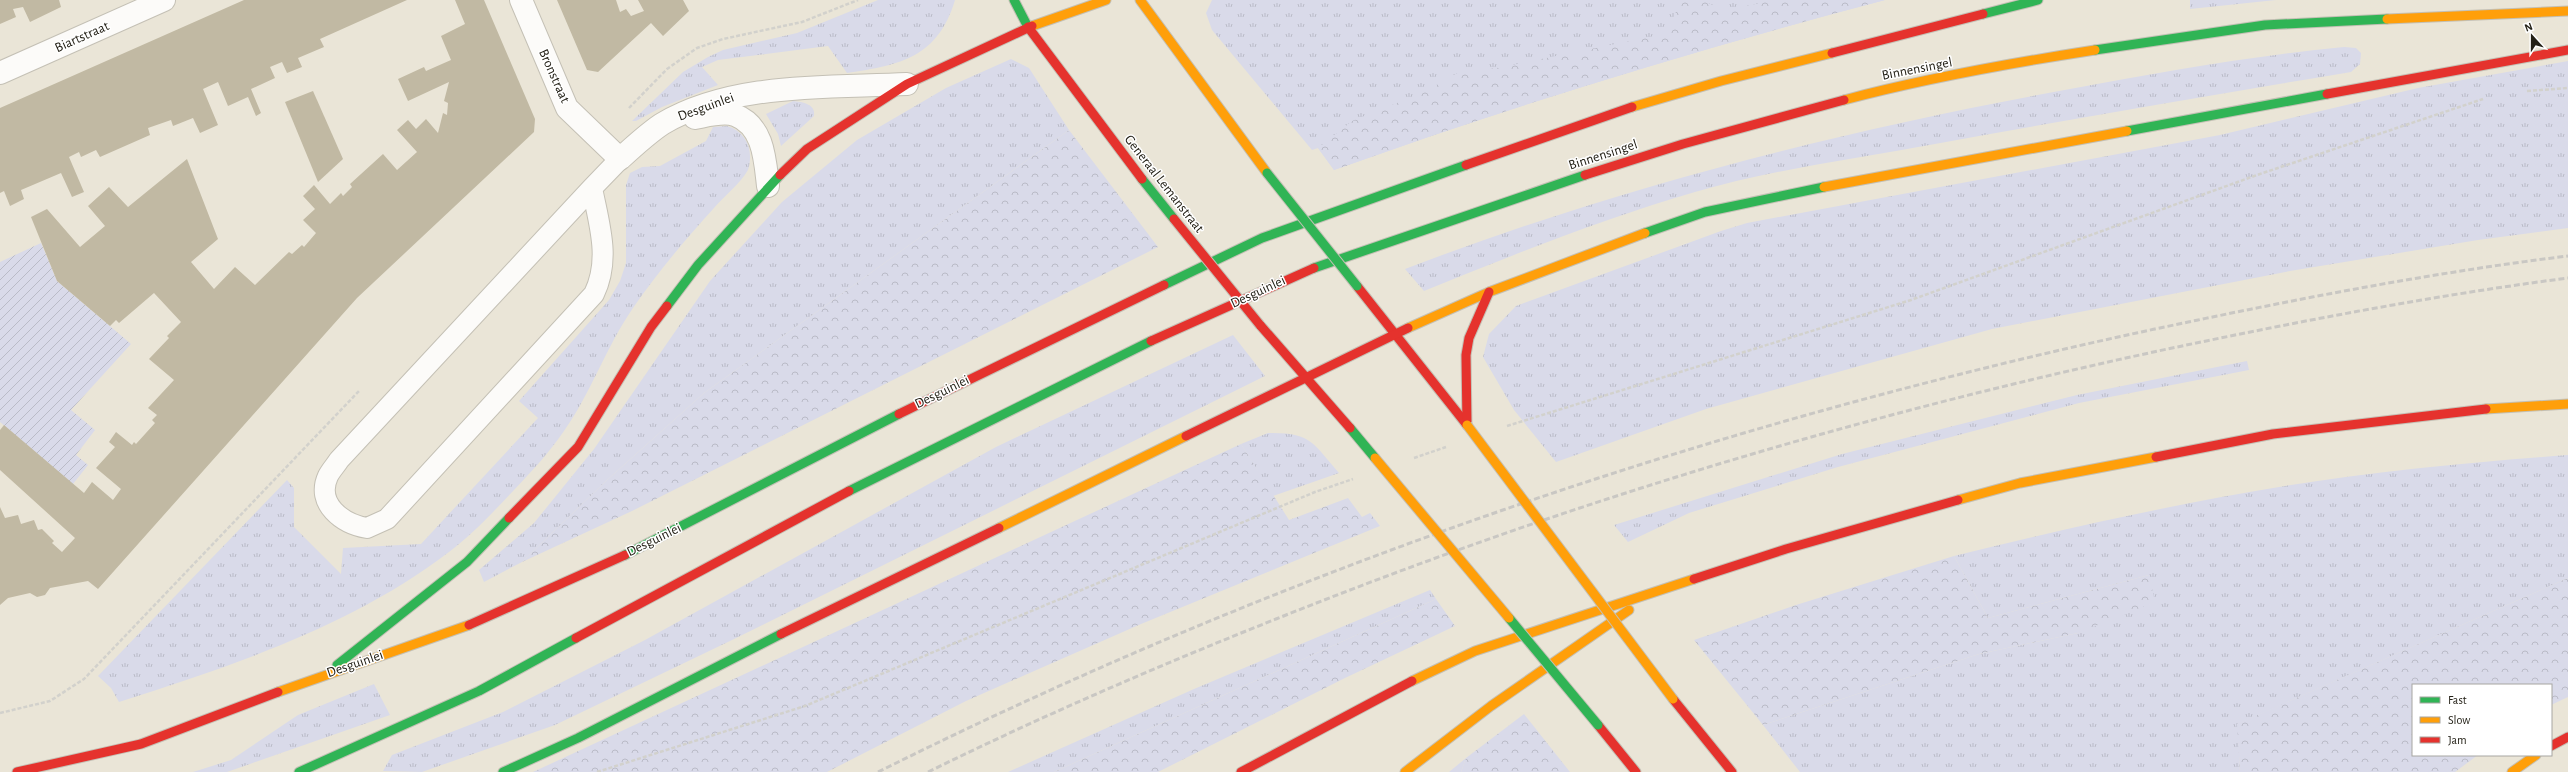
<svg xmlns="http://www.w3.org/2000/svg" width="2568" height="772" font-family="'Alegreya Sans',sans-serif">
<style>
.grass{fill:url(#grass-tufts)}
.forest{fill:url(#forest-crowns)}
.garden{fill:url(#garden-furrows)}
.building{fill:#c1b9a3}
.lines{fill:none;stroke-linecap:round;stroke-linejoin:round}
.lane-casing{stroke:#c4c0b5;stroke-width:22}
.street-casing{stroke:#c4c0b5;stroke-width:24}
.fast-casing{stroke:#c4c0b5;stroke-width:11}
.slow-casing{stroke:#c4c0b5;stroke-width:11}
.jam-casing{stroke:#c4c0b5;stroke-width:11}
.path{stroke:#d2d1cc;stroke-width:2.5;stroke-dasharray:4 2;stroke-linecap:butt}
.lane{stroke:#fcfbf9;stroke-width:20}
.street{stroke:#fcfbf9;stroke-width:22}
.fast{stroke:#30b455;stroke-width:9}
.slow{stroke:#ff9f0a;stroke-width:9}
.jam{stroke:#e5322d;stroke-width:9}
.rail{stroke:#c9c7c3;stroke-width:3;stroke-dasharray:6 3;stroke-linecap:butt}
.fast-bridge-casing{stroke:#c4c0b5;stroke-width:11;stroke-linecap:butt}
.slow-bridge-casing{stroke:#c4c0b5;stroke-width:11;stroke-linecap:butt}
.jam-bridge-casing{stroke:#c4c0b5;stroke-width:11;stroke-linecap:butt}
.fast-bridge{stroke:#30b455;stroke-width:9}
.slow-bridge{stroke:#ff9f0a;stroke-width:9}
.jam-bridge{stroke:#e5322d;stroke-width:9}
.labels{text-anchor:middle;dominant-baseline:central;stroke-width:3;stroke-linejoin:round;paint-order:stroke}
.street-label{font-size:14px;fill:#232016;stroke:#fff}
</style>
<defs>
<pattern id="grass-tufts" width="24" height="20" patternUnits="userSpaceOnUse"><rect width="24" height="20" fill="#d9dae9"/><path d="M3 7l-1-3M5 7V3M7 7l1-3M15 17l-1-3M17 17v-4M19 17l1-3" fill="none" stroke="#babbc7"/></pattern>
<pattern id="forest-crowns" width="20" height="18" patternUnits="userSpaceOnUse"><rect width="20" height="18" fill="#d9dae9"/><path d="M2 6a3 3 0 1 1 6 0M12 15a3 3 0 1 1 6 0" fill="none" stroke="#babbc7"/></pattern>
<pattern id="garden-furrows" width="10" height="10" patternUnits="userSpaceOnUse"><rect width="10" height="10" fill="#d9dae9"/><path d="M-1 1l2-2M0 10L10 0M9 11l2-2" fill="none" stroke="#babbc7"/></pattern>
</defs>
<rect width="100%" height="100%" fill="#eae5d7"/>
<g class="grass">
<path d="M878,0H955C938,57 901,65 847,73L828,46L718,60L702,67L718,85L662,107L636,121H632L683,72L708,57L723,50L797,33Z"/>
<path d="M1212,0H1885C1699,49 1515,105 1334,170L1318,148L1312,150L1212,30L1206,13Z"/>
<polygon points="2190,0 2276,0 2190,9"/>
<path d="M2344,47L2356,48L2361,53L2360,64L2351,72C2212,95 2073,119 1935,144C1855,159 1773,169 1695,192C1602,219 1513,255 1424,291L1405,269C1619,187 1844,130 2070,89C2161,72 2252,56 2344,47Z"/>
<polygon points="1011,59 1029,68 1069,130 704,393 606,481 522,562 484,582 479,570 534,523 594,449 710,281 782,202 857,140 946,88"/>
<polygon points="2568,61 2568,228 2478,240 2290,271 1992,329 1706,409 1556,462 1514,410 1483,357 1489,334 1516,306 1721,231 1747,223 2220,135 2418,88"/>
<path d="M793,101C803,102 816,104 814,116L781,146L778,134L766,114Z"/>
<path d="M727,126C747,132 754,151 748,170C739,185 725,195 714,208C685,240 657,273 633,308C606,347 591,393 564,431C549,453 532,471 514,490C493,512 473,534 449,552C352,626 234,665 119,702L111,688L98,676L287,480L294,488V527L341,574L343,548L421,544L538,418L519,401L609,300L620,281L626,263V185L630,173L642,167L660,166L706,141L713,127Z"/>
<polygon points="1233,335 1265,376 730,641 555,725 422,772 383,771 392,755 503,712 645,640 996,447"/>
<polygon points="2247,361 2249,370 2079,403 1838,467 1689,513 1628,542 1614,525 1842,454 2077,395"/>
<path d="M1268,433C1311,432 1313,443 1339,473L1273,496L1241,444Z"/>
<path d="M2568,455V578L2238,724L2240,772H1800L1763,725L1979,654L2078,633L2149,575L1988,618L1954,556C2064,529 2174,504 2285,486C2378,471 2474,462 2568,455Z"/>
<polygon points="1430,590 1436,599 1054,772 1008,772 1194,689"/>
<polygon points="374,684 390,715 227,772 193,772 231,760 298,715"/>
<polygon points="1466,758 1461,772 1449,772"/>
</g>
<g class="forest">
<path d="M1681,0H1704C1719,13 1743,6 1761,3L1764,0H1885C1699,49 1515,105 1334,170L1318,148L1352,121L1424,92L1461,71L1497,68L1660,35L1671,23Z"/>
<polygon points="1069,130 1158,247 632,511 522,562 606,481 704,393"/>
<polygon points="1241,444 1289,520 1348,498 1362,517 1370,513 1380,526 1141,624 966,701 827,772 533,772"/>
<polygon points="1954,556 1988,618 2149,575 2155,602 2078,633 1979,654 1763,725 1694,640 1796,605"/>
<polygon points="2568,578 2568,697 2551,705 2551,685 2413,685 2413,755 2478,755 2455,772 2240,772 2237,724"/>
<polygon points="1436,599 1455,626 1345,678 1158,772 1054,772"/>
<polygon points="1524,714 1570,772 1461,772 1466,758"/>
</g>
<polygon class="garden" points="41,243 57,281 131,344 71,410 95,430 76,455 88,465 73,484 0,422 0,262"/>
<g class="building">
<polygon points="0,0 59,0 61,7 30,22 23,7 13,9 16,17 0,24"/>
<polygon points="244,0 407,0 320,39 324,47 298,58 302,67 287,73 282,62 270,67 275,78 251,89 261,113 256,116 248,97 228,106 218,82 203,89 218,125 200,133 193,118 173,126 171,120 148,128 150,135 100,157 96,150 81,157 79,152 69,157 84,192 72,197 61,173 21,190 24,199 10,206 4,191 0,193 0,108"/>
<polygon points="455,0 484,0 535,119 534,132 357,298 98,589 88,581 50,588 45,595 37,597 30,593 8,598 0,605 0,507 5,518 18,515 21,524 34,520 38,530 42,529 54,541 52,543 62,552 75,538 0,470 0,430 4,425 84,493 92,482 113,500 121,489 96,468 115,447 109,442 116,432 132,445 134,442 136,444 155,423 152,420 157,415 148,408 174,380 149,359 169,338 167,336 181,322 154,293 119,323 116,320 110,326 57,281 31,217 47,209 80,247 105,226 88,206 109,187 128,207 187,159 218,239 191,262 214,289 235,267 255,285 289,252 292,254 302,245 304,247 316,233 303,220 315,209 303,196 314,185 330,204 341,193 343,196 352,187 350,184 383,154 397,170 417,152 397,130 408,120 416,129 426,119 438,133 443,113 447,115 448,103 444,101 449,82 408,101 398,79 424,67 426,71 451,60 441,36 465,24"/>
<polygon points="557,0 616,0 620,12 626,9 631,16 644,11 638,0 683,0 689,11 663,36 651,23 598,72 587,70"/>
<polygon points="313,91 343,159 318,182 285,102"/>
</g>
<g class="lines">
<g class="lane-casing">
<path id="lane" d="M592,188C599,224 611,259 594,294L387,519L367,528C343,524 315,504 328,476C331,470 336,465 339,460L592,188L620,159"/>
</g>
<g class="street-casing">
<g id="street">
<path d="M521,0L567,108L620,159C633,147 647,134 662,124C733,82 827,88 907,84"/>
<polyline points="0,73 164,0"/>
<path d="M695,118C706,116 723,111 735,115C764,126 765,160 768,186"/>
</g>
</g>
<g class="fast-casing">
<g id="fast">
<polyline points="1014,0 1028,27"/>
<polyline points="1983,14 2038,0"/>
<polyline points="2095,50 2265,25 2387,19"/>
<polyline points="2127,131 2327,94"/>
<polyline points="1142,179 1174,219"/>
<polyline points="1645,233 1705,212 1824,187"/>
<polyline points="1314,268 1585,175"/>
<polyline points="1164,285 1262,238 1466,165"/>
<polyline points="667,306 698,265 780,175"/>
<polyline points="1350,428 1375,458"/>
<polyline points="849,491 1151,341"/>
<polyline points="625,555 899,414"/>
<polyline points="337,665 467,562 509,518"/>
<polyline points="299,772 479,691 576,638"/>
<polyline points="503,772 578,738 781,634"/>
</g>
</g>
<g class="slow-casing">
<g id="slow">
<polyline points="1140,0 1267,173"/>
<polyline points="2387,19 2568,11"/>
<polyline points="1032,26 1106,0"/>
<path d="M1844,100C1926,78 2011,63 2095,50"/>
<polyline points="1632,107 1721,81 1832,53"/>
<polyline points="1824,187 2127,131"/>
<polyline points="1408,328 1489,292 1645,233"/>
<polyline points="2486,409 2568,404"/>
<polyline points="1958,500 2020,483 2156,457"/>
<polyline points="999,528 1186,436"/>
<polyline points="1412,681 1475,651 1694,579"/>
<polyline points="278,692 469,625"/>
<polyline points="1405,772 1491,706 1629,610"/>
<polyline points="2512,772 2536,755"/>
</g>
</g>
<g class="jam-casing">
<g id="jam">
<polyline points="1028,27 1142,179"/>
<polyline points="1832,53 1983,14"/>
<polyline points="2327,94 2568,50"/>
<polyline points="1466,165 1632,107"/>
<polyline points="780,175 807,149 907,84 1032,26"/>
<polyline points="1585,175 1683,144 1844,100"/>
<polyline points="1357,286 1467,425"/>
<polyline points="1260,325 1350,428"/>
<polyline points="1151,341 1314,268"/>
<polyline points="899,414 1164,285"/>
<polyline points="1467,425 1466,355 1469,338 1489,292"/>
<polyline points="1186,436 1408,328"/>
<polyline points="2156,457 2273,434 2486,409"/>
<polyline points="509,518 578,447 651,327 667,306"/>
<polyline points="1694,579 1786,549 1958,500"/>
<polyline points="469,625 625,555"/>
<polyline points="781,634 999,528"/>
<polyline points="576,638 849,491"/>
<polyline points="1673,699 1732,772"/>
<polyline points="1598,725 1636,772"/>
<polyline points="2551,746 2568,737"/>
<polyline points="17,772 141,744 278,692"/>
<polyline points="1241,772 1412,681"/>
</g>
</g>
<g class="path">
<polyline points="2527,91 2568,88"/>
<polyline points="629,108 667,69 697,48 723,39 802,22 858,0"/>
<polyline points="1507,426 1911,300 2257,175 2483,99"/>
<polyline points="1414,458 1446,447"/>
<polyline points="0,713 50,701 84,679 359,391"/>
<polyline points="597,772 805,706 1315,492 1353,479"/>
</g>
<use href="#lane" class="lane"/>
<use href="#street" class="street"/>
<use href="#fast" class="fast"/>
<use href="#slow" class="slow"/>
<use href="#jam" class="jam"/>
<g class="rail">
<path d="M878,772C1283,570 1714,423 2155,329C2292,300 2429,273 2568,256"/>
<path d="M928,772C1042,716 1158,666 1276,619C1568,502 1869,412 2177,347C2306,320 2437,295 2568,278"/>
</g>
<g class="fast-bridge-casing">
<g id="fast-bridge">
<polyline points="1267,173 1357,286"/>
<polyline points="1509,618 1598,725"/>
</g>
</g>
<g class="slow-bridge-casing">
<g id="slow-bridge">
<polyline points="1467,425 1673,699"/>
<polyline points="1375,458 1509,618"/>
</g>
</g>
<g class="jam-bridge-casing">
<polyline id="jam-bridge" points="1174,219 1260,325"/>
</g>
<use href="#fast-bridge" class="fast-bridge"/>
<use href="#slow-bridge" class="slow-bridge"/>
<use href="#jam-bridge" class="jam-bridge"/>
</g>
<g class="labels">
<g class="street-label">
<text transform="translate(82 37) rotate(-24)">Biartstraat</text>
<text transform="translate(1917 69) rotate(-11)">Binnensingel</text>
<text transform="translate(554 76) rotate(66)">Bronstraat</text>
<text transform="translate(706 107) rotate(-20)">Desguinlei</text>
<text transform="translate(1603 155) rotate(-18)">Binnensingel</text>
<text transform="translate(1164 184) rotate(52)">Generaal Lemanstraat</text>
<text transform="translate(1258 292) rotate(-25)">Desguinlei</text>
<text transform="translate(942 392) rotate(-26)">Desguinlei</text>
<text transform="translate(654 540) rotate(-26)">Desguinlei</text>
<text transform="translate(355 664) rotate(-19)">Desguinlei</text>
</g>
</g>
<rect x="2412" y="684" width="140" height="72" fill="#ffffff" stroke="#a7a6a2"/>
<rect x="2420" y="697" width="20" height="6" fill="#30b455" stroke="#a7a6a2"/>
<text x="2448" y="704" font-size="12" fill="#232016">Fast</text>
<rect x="2420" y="717" width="20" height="6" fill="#ff9f0a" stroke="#a7a6a2"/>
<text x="2448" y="724" font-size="12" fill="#232016">Slow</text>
<rect x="2420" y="737" width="20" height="6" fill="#e5322d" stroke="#a7a6a2"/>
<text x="2448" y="744" font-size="12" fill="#232016">Jam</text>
<g transform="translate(2532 36) rotate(339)" stroke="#ffffff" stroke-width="3" paint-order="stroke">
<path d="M0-3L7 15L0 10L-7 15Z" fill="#232016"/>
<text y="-6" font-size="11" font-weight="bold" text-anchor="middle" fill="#232016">N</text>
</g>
</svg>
